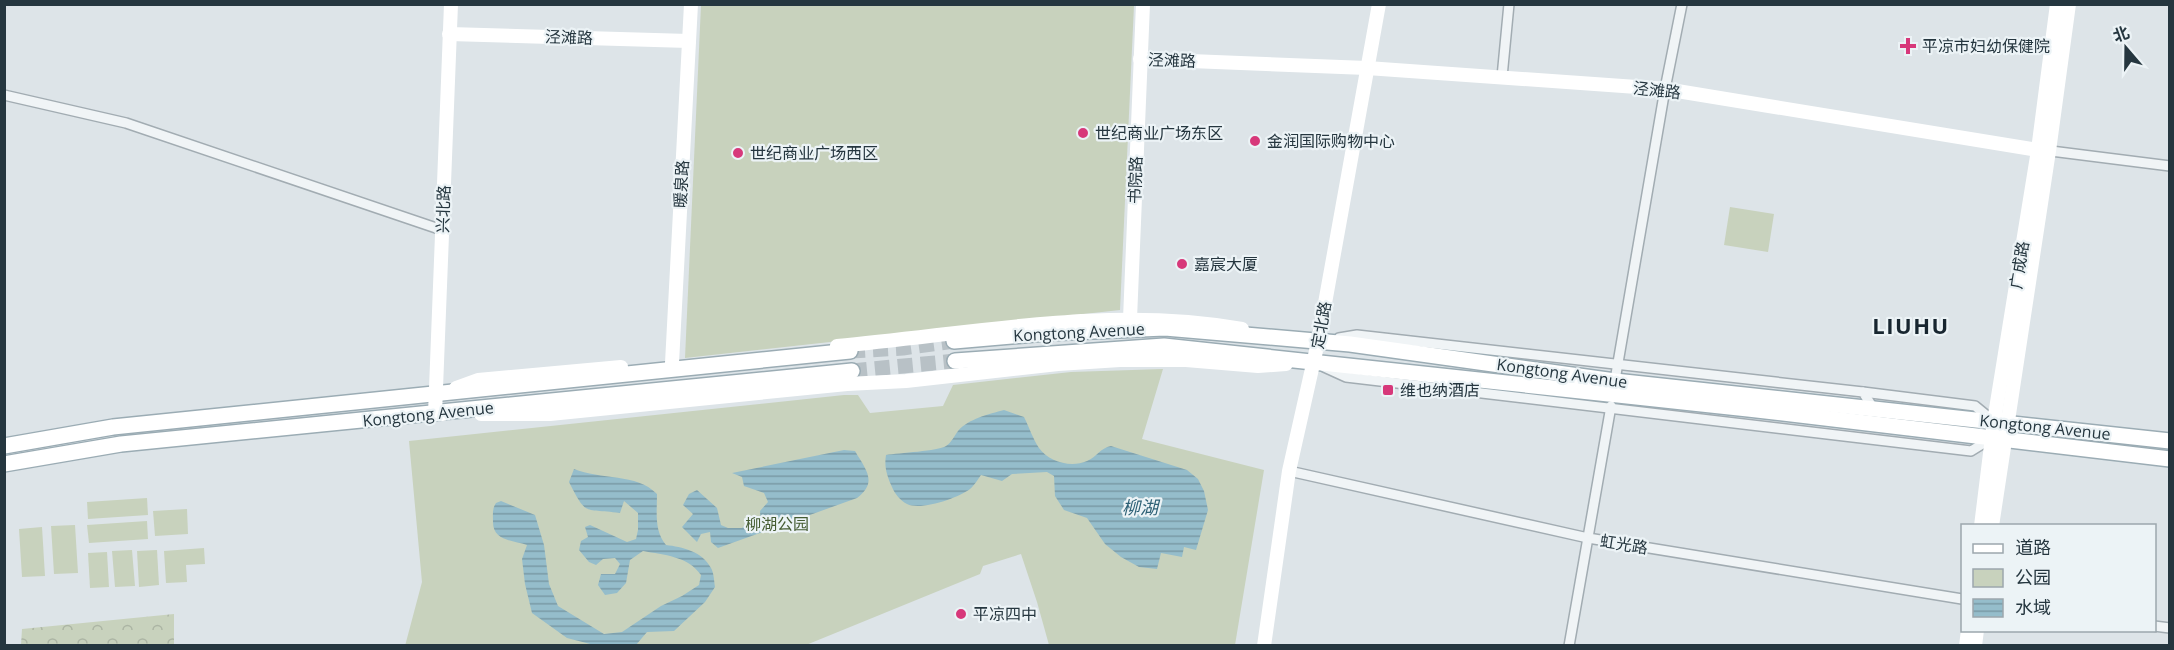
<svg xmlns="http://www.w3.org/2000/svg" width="2174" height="650" font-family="'Open Sans','Noto Sans SC',sans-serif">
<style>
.forest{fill:url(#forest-crowns)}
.park{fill:#c8d2bd}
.water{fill:url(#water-rules)}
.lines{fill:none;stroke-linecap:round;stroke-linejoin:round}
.primary-tunnel{stroke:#b8c1c6;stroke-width:15;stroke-dasharray:15 8;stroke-linecap:butt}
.street-casing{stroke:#a2acb2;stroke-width:12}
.primary-casing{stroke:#9bacb4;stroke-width:18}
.street{stroke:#f0f4f6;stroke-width:9}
.secondary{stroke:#fff;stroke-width:14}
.primary{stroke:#fff;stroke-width:15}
.poi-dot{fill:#d7387a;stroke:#ecf3f6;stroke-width:2}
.labels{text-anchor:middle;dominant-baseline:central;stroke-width:4.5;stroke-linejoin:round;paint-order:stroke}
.street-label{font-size:16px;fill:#25363f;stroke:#ecf3f6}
.poi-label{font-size:16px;fill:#25363f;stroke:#ecf3f6;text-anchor:start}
.park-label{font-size:16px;fill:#455c32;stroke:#ecf3f6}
.water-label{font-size:18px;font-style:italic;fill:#2d6176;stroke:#ecf3f6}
.district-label{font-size:22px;font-weight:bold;letter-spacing:1.5px;fill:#182630;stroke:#ecf3f6}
</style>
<defs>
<pattern id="forest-crowns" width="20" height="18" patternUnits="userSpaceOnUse" patternTransform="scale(1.5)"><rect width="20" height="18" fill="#c8d2bd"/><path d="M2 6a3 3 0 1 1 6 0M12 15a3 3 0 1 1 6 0" fill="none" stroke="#acb5a4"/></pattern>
<pattern id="water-rules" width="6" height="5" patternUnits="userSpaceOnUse" patternTransform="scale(1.5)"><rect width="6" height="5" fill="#95bdcb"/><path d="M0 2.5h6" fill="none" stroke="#799aa6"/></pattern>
</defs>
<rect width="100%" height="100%" fill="#dde4e8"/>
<polygon class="forest" points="174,614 174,645 21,645 22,629"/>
<g class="park">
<polygon points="701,5 1134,5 1120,310 685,358"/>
<polygon points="1730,207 1774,214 1768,252 1724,245"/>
<polygon points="1163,369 1142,439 1264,470 1235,645 1049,645 1037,602 1021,554 983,566 980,574 806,645 405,646 422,582 409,441 844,395 858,395 870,413 943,406 953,385 1071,372"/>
<polygon points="147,498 148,515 88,519 87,502"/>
<polygon points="187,509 188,534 155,536 153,511"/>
<polygon points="147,521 148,539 89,543 87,525"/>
<polygon points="75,525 78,573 54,574 51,526"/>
<polygon points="42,527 45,576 22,577 19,529"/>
<polygon points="204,548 205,564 186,565 187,582 166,583 164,551"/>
<polygon points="132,550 135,586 115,587 112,551"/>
<polygon points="157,550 159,585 139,587 137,551"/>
<polygon points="107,552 109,587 90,588 88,553"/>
</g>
<g class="water">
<path d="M1004,410L1024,417C1029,427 1033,439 1039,448C1049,462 1071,468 1087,461C1097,457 1100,448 1111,446L1187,470L1198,479L1204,491L1208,510L1196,550L1184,547L1182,557L1161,553L1157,569L1139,567L1121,557L1105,544L1087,518L1064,510L1055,496L1054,476L1047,472L1012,474L1002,481L981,475C978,479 974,486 970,489C958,498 921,511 907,504C901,501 894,493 892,487C887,476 884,467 886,455C899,453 938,451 946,446C952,442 954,436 958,431C968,419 989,414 1004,410Z"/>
<path d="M844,450L855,451C866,470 878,482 857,498L718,548L711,542L710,532L701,534L697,542L682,527L693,514L683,505L689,494L697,490L717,508L721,525L728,528H742L749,522L756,526L761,524L760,511L768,502L764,493L744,486L742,477L732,473Z"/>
<path d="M574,469C600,480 637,473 657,494C657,512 654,531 666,545C682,547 702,551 711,568C714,573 714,581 715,587L705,602L674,631L647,632L636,645H594L567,638L532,613L525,584L522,559L527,545C512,540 493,541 493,522C493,514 492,509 496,503L501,501L535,515L544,545L549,584L558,606L604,634L622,632L661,606L682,596L699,585L701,575C688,556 664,555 643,551L630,560L626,583L617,593L605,595L598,585L601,574H615L620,564L615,558L603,559L596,565L589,562L579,550L581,541L588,537L585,527L590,525L627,542L636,539L638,530V513L624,501L620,513C583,508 587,517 569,482Z"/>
</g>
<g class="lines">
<g class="primary-tunnel">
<polyline points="850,351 903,348 954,341"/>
<polyline points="852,371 955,361"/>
</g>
<g class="street-casing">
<g id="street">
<polyline points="1502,77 1509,4"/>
<polyline points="4,95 126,123 442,230"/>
<polyline points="2043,150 2170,166"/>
<polyline points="1339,338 1357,335 1863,392 1873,408"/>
<polyline points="1324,367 1346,377 1971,451 1992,438"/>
<polyline points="1614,386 1665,89 1682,4"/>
<polyline points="1863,392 1975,406 1992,420"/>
<polyline points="1289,471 1588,538 1962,599"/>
<polyline points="2154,626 2170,628"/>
<polyline points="1569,646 1611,406"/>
</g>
</g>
<g class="primary-casing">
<g id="primary">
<polyline points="954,341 1046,333 1165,328 1350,344 1615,381 2170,441"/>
<polyline points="955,361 1164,346 1748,409 2170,459"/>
<polyline points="4,446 113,427 850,351"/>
<polyline points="4,464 121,444 852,371"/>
</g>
</g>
<use href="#street" class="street"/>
<g class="secondary">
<polyline points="449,34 689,41"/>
<polyline points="1140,59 1367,68 1665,89 2038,150"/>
<polyline points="1130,319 1143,4"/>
<path d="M837,346C972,334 1107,305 1242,329"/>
<polyline points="672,363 691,4"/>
<polyline points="456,388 478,380 621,367"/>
<polyline points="443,414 435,414 451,4"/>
<polyline points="481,414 550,414 847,384 906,381 1058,364 1120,360 1186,360 1258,366 1286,364"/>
<polyline points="1981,526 1994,421 2038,150 2057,4"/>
<polyline points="1992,526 2049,151 2069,4"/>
<polyline points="1264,646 1289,471 1318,342 1379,4"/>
<polyline points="1966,646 1968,630"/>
<polyline points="1975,646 1977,630"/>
</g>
<use href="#primary" class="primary"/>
</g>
<g class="poi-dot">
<path d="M1905 37h6v6h6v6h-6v6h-6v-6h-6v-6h6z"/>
<circle cx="1083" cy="133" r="6"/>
<circle cx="1255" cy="141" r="6"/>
<circle cx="738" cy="153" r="6"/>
<circle cx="1182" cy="264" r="6"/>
<rect x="1382" y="384" width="12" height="12" rx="3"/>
<circle cx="961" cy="614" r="6"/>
</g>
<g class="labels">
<g class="street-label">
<text transform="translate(569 37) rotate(2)">泾滩路</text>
<text transform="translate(1172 60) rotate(2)">泾滩路</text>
<text transform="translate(1657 90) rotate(6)">泾滩路</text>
<text transform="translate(1135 180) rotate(-88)">书院路</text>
<text transform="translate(681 184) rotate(-87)">暖泉路</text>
<text transform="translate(443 209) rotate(-88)">兴北路</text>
<text transform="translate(2019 265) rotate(-81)">广成路</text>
<text transform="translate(1321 325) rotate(-80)">定北路</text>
<text transform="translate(1079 332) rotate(-3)">Kongtong Avenue</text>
<text transform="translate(1562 373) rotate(8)">Kongtong Avenue</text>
<text transform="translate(428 414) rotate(-6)">Kongtong Avenue</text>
<text transform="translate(2045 427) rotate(6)">Kongtong Avenue</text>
<text transform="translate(1624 544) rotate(9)">虹光路</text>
</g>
<g class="poi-label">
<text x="1922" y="46">平凉市妇幼保健院</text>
<text x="1095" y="133">世纪商业广场东区</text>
<text x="1267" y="141">金润国际购物中心</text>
<text x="750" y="153">世纪商业广场西区</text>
<text x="1194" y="264">嘉宸大厦</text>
<text x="1400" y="390">维也纳酒店</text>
<text x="973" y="614">平凉四中</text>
</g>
<g class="park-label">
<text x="777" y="524">柳湖公园</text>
</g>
<g class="water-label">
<text x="1140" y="507">柳湖</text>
</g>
<g class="district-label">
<text x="1911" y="325">LIUHU</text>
</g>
</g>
<rect width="2174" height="650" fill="none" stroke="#25363f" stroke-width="12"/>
<rect x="1961" y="524" width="195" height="108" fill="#ecf3f6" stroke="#9ca7ad" stroke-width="1.5"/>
<rect x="1973" y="544" width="30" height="9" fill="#ffffff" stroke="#9ca7ad" stroke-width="1.5"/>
<text x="2015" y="554" font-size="18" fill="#25363f">道路</text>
<rect x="1973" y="569" width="30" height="18" fill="#c8d2bd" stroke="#9ca7ad" stroke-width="1.5"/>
<text x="2015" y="584" font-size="18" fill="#25363f">公园</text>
<rect x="1973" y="599" width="30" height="18" fill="url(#water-rules)" stroke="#9ca7ad" stroke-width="1.5"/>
<text x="2015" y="614" font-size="18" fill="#25363f">水域</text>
<g transform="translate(2126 48) rotate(340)" stroke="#ecf3f6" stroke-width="4.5" paint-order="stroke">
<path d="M0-4.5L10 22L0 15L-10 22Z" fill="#25363f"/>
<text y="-9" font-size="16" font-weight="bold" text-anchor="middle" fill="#25363f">北</text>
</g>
</svg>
